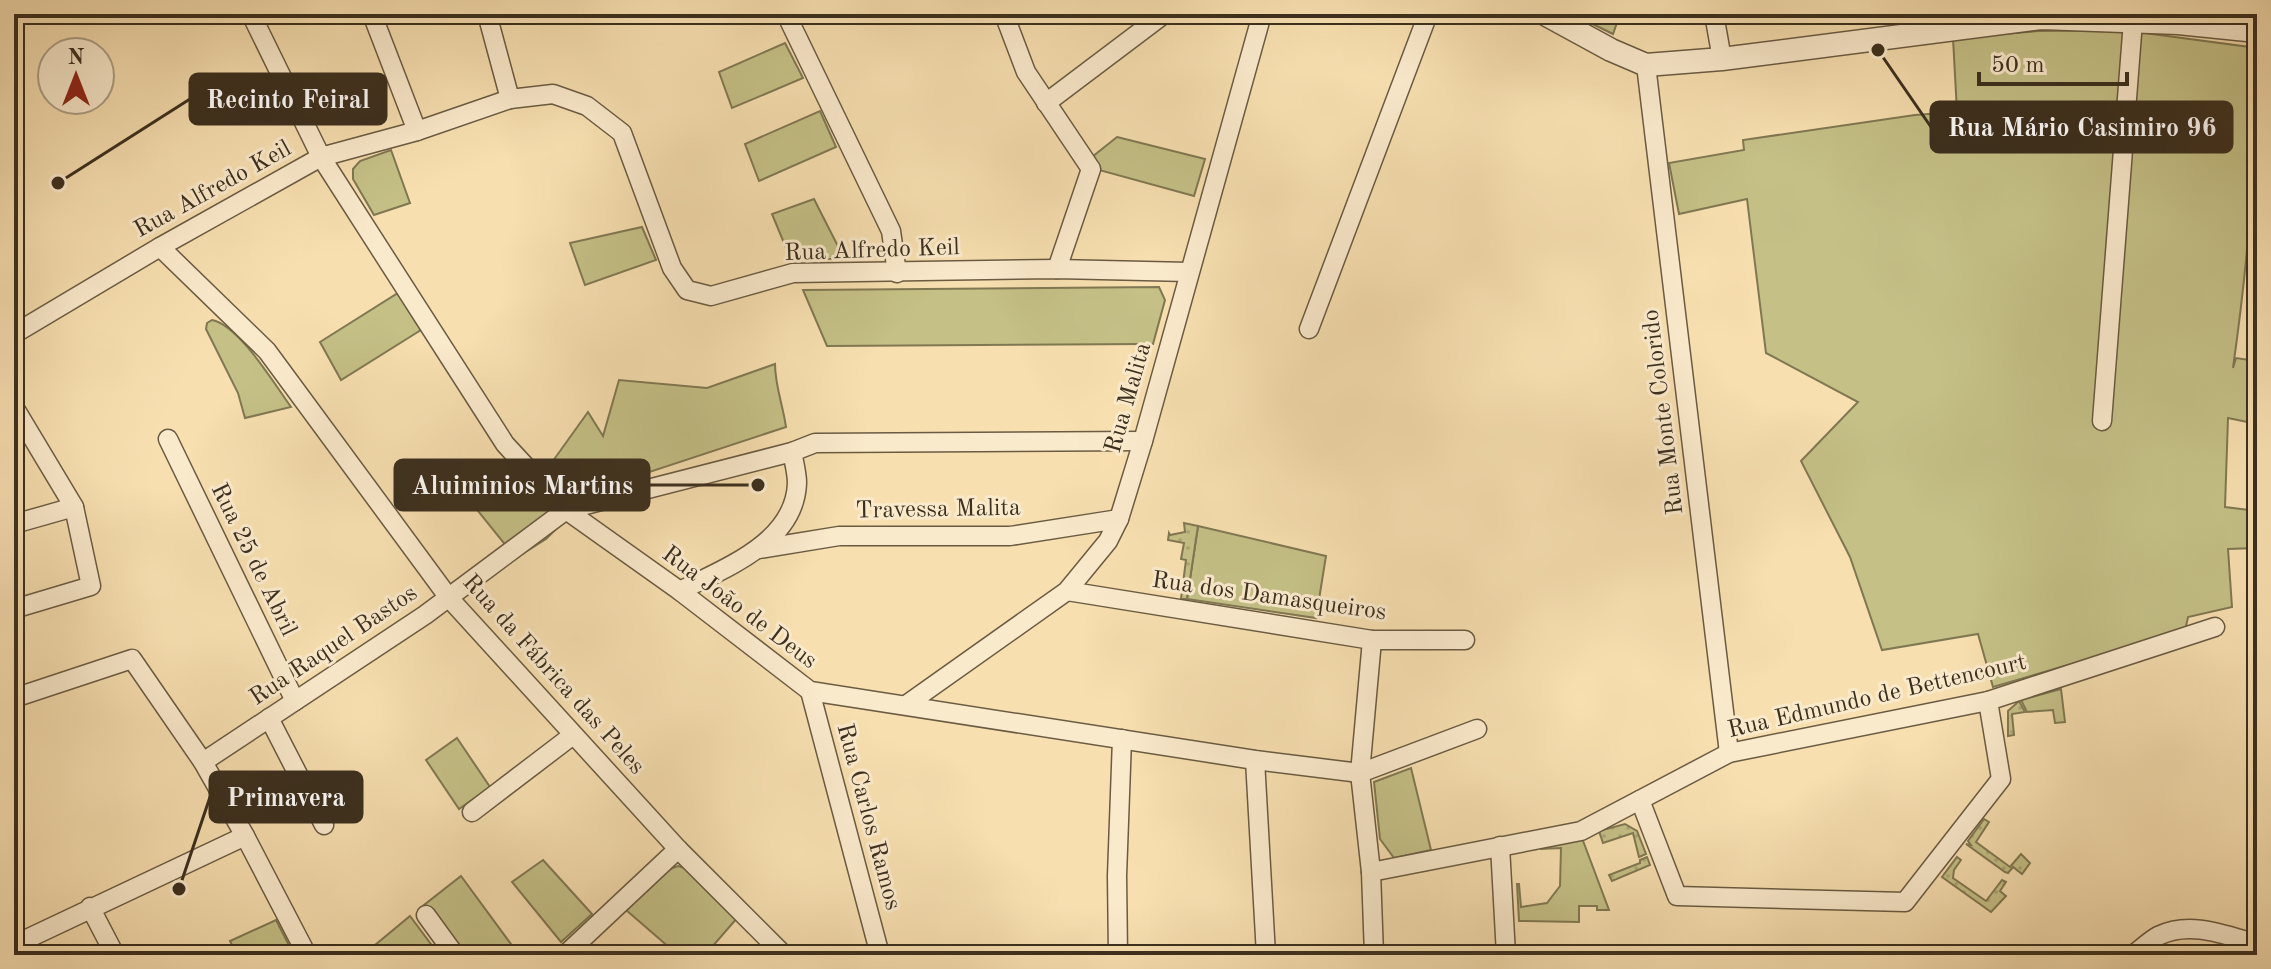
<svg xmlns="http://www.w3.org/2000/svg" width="2271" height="969" font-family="'Old Standard TT',serif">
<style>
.green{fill:#c4c086;stroke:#807852;stroke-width:2}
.garden{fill:url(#garden-dots);stroke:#807852;stroke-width:2}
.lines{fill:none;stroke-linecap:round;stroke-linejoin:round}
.minor-casing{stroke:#6a5b42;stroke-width:21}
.tertiary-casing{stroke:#6a5b42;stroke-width:25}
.minor{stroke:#faeacc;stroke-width:18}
.tertiary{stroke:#faeacc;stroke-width:22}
.labels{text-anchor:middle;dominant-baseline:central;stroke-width:6;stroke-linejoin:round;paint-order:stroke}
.street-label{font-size:24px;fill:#3b2f1e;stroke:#faeacc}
.leader{fill:none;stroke:#3b2f1e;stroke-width:3}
.callout-dot{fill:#3b2f1e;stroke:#faeacc;stroke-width:3}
.callout{fill:#3b2f1e;stroke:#3b2f1e;stroke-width:3}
.callout-label{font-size:26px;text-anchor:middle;font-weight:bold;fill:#fff}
</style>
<defs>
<pattern id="garden-dots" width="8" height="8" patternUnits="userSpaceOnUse" patternTransform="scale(2)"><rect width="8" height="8" fill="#c4c086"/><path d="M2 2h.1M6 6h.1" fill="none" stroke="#a9a573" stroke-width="1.8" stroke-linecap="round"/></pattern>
</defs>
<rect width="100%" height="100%" fill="#f7dfb0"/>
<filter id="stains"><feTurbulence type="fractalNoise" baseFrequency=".0025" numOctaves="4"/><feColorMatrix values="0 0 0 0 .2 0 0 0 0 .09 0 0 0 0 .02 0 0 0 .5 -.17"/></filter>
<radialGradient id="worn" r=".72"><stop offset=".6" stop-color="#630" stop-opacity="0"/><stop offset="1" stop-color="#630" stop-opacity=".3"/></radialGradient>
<g class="green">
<polygon points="1572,14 1620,14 1613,34"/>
<path d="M2122,30L2257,48C2257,155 2248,262 2233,368L2236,358L2257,361V424L2228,418L2225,507L2257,511V548L2228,549L2232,607L2188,617L2185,631L1993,687L1978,634L1882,650L1850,557L1801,461L1858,402L1766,353L1747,199L1679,214L1669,163L1744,150L1743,140L1915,115L1957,112L1953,38L2039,31Z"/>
<polygon points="785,43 803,78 732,108 719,72"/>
<polygon points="820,111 836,147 759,181 745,144"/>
<polygon points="1117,137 1205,159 1194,196 1099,170 1092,157"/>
<polygon points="391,150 410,203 374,215 353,179 353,169 360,161"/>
<polygon points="814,199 818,207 845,260 816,258 791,260 772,214"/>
<polygon points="642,227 656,260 585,285 570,243"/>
<polygon points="1159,287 1165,300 1153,344 1146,344 827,346 803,290"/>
<polygon points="398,293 421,330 341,380 320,342"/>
<path d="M212,320C239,325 275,385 291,407L245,418L238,393L206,329L207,323Z"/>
<path d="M775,364C775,386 783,405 786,427L640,475L630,490L575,500L545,472L588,412L603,436L619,380L707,388Z"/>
<path d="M523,477L527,483L519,493C533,510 539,505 559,513L560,525L546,539L516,558L474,506Z"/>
<polygon points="1198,526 1326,556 1316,618 1187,599"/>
<polygon points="2061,689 2065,722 2055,723 2053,710 2027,712 2021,700"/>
<polygon points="457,738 490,787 459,809 426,760"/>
<polygon points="1411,768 1431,850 1394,858 1380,839 1374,782"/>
<polygon points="1582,838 1609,910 1597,910 1597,906 1579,906 1579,922 1519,921 1517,884 1519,884 1521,907 1547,903 1560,886 1561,848 1540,849"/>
<polygon points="543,860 592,914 561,942 512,882"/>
<polygon points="678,866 688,869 738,917 705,955 678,955 626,910 670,869"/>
<polygon points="461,876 519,955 461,955 424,905"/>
<polygon points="410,916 439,955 363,955"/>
<polygon points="276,920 294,955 237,955 230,941"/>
</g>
<g class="garden">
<polygon points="1184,523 1198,526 1187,599 1181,599 1186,560 1181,559 1184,543 1168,540 1169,533 1170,535 1185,532"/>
<polygon points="2019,701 2025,712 2012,714 2014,735 2008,736 2008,711"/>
<polygon points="1984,819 1989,822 1976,842 2010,867 2021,854 2030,863 2022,874 2013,867 2008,873 2005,872 1966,844 1971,845 1968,841"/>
<polygon points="1625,824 1637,831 1646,854 1639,857 1633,833 1603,843 1599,831"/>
<polygon points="1647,857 1650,865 1612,881 1609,875 1640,863 1640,860"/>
<polygon points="1957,857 1961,860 1954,870 1953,878 1986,901 2002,880 2006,882 2000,891 2006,896 1991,912 1942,877"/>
</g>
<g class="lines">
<g class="minor-casing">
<g id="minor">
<polyline points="251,14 321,157 505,444 566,510 680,591 810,691 1255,760 1360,773 1477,729"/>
<polyline points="372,14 417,131"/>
<polyline points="487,14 510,99"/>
<polyline points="786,14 891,231 897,273"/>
<polyline points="1004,14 1026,72 1091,169 1057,269"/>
<polyline points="1714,14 1722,59"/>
<polyline points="1646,65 1729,753"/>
<polyline points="1046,103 1164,14"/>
<polyline points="160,247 267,351 449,598 678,849 784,955"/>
<polyline points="1309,329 1428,14"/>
<polyline points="14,334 160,247 321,157 417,131 510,99 553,94 587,106 622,133 672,268 687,290 711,296 793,273 1057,269 1189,272"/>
<polyline points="14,407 74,507 14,524"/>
<polyline points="2102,421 2133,21"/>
<polyline points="168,439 295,701"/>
<polyline points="759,549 839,536 1010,536 1119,519"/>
<path d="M680,591C724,568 795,543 797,483C797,473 794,462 792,452"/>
<polyline points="1067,591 1372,640 1465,640"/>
<polyline points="14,609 91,586 74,507"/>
<polyline points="1372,640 1360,773 1371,872 1374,955"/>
<polyline points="810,691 880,955"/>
<polyline points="14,698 132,659 203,762 245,836 307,955"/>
<polyline points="906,705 1067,591 1108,541 1119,519 1143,441 1262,14"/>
<polyline points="269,718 324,825"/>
<polyline points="1255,760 1266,955"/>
<polyline points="203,762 425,615 566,510 792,452 815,443 1143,441"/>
<polyline points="1640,800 1677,896 1905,902 2001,779 1988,701"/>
<polyline points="472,812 573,735"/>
<polyline points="1500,846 1506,955"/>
<polyline points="1371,872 1581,831 1729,753 1988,701 2215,627"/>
<polyline points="90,907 115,955"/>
<polyline points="426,915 455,955"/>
<polyline points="14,945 245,836"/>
<polyline points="565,955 678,849"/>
<polyline points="1118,955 1117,876 1122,739"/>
<path d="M2133,955C2141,949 2149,941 2158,936C2190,920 2225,935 2257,944"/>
</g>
</g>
<g class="tertiary-casing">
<polyline id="tertiary" points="1545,14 1611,50 1646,65 1722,59 2041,18 2178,23 2257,31"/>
</g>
<use href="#minor" class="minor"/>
<use href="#tertiary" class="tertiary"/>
</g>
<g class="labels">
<g class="street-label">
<text transform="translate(213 190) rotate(-29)">Rua Alfredo Keil</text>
<text transform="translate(872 251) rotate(-2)">Rua Alfredo Keil</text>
<text transform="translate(1129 398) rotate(-74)">Rua Malita</text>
<text transform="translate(1664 412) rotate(-97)">Rua Monte Colorido</text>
<text transform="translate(938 510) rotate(-1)">Travessa Malita</text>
<text transform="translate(253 560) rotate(64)">Rua 25 de Abril</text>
<text transform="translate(1269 597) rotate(8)">Rua dos Damasqueiros</text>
<text transform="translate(739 608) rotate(37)">Rua João de Deus</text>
<text transform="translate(334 646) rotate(-34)">Rua Raquel Bastos</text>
<text transform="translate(553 675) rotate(48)">Rua da Fábrica das Peles</text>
<text transform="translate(1877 697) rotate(-13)">Rua Edmundo de Bettencourt</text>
<text transform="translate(868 817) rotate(75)">Rua Carlos Ramos</text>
</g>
</g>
<path class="leader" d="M58 183L190 99M1878 50L1931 127M758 485L649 485M179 889L210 797"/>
<g class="callout-dot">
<circle cx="58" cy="183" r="8"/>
<circle cx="1878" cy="50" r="8"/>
<circle cx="758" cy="485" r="8"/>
<circle cx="179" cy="889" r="8"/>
</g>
<g class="callout">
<rect x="190" y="74" width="196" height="50" rx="8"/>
<rect x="1931" y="102" width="301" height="50" rx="8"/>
<rect x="395" y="460" width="254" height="50" rx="8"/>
<rect x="210" y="772" width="152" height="50" rx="8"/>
</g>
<g class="callout-label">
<text x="288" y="108">Recinto Feiral</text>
<text x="2082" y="136">Rua Mário Casimiro 96</text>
<text x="522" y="494">Aluiminios Martins</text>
<text x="286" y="806">Primavera</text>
</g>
<rect width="2271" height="969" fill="none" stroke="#f7dfb0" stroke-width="48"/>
<rect x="16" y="16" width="2239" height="937" fill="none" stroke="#3b2f1e" stroke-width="4"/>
<rect x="24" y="24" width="2223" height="921" fill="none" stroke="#3b2f1e" stroke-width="2"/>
<g transform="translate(76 76)"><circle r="38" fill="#faeacc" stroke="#ae9f86" stroke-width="2"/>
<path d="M0-6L14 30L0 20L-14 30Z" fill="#8f2418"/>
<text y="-12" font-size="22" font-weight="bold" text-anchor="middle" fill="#3b2f1e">N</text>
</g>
<path d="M1979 72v12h148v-12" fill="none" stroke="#3b2f1e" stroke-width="4"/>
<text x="1991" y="72" font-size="24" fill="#3b2f1e" stroke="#faeacc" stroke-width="6" paint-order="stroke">50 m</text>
<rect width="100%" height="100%" filter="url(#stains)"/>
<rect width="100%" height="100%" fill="url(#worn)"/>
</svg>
